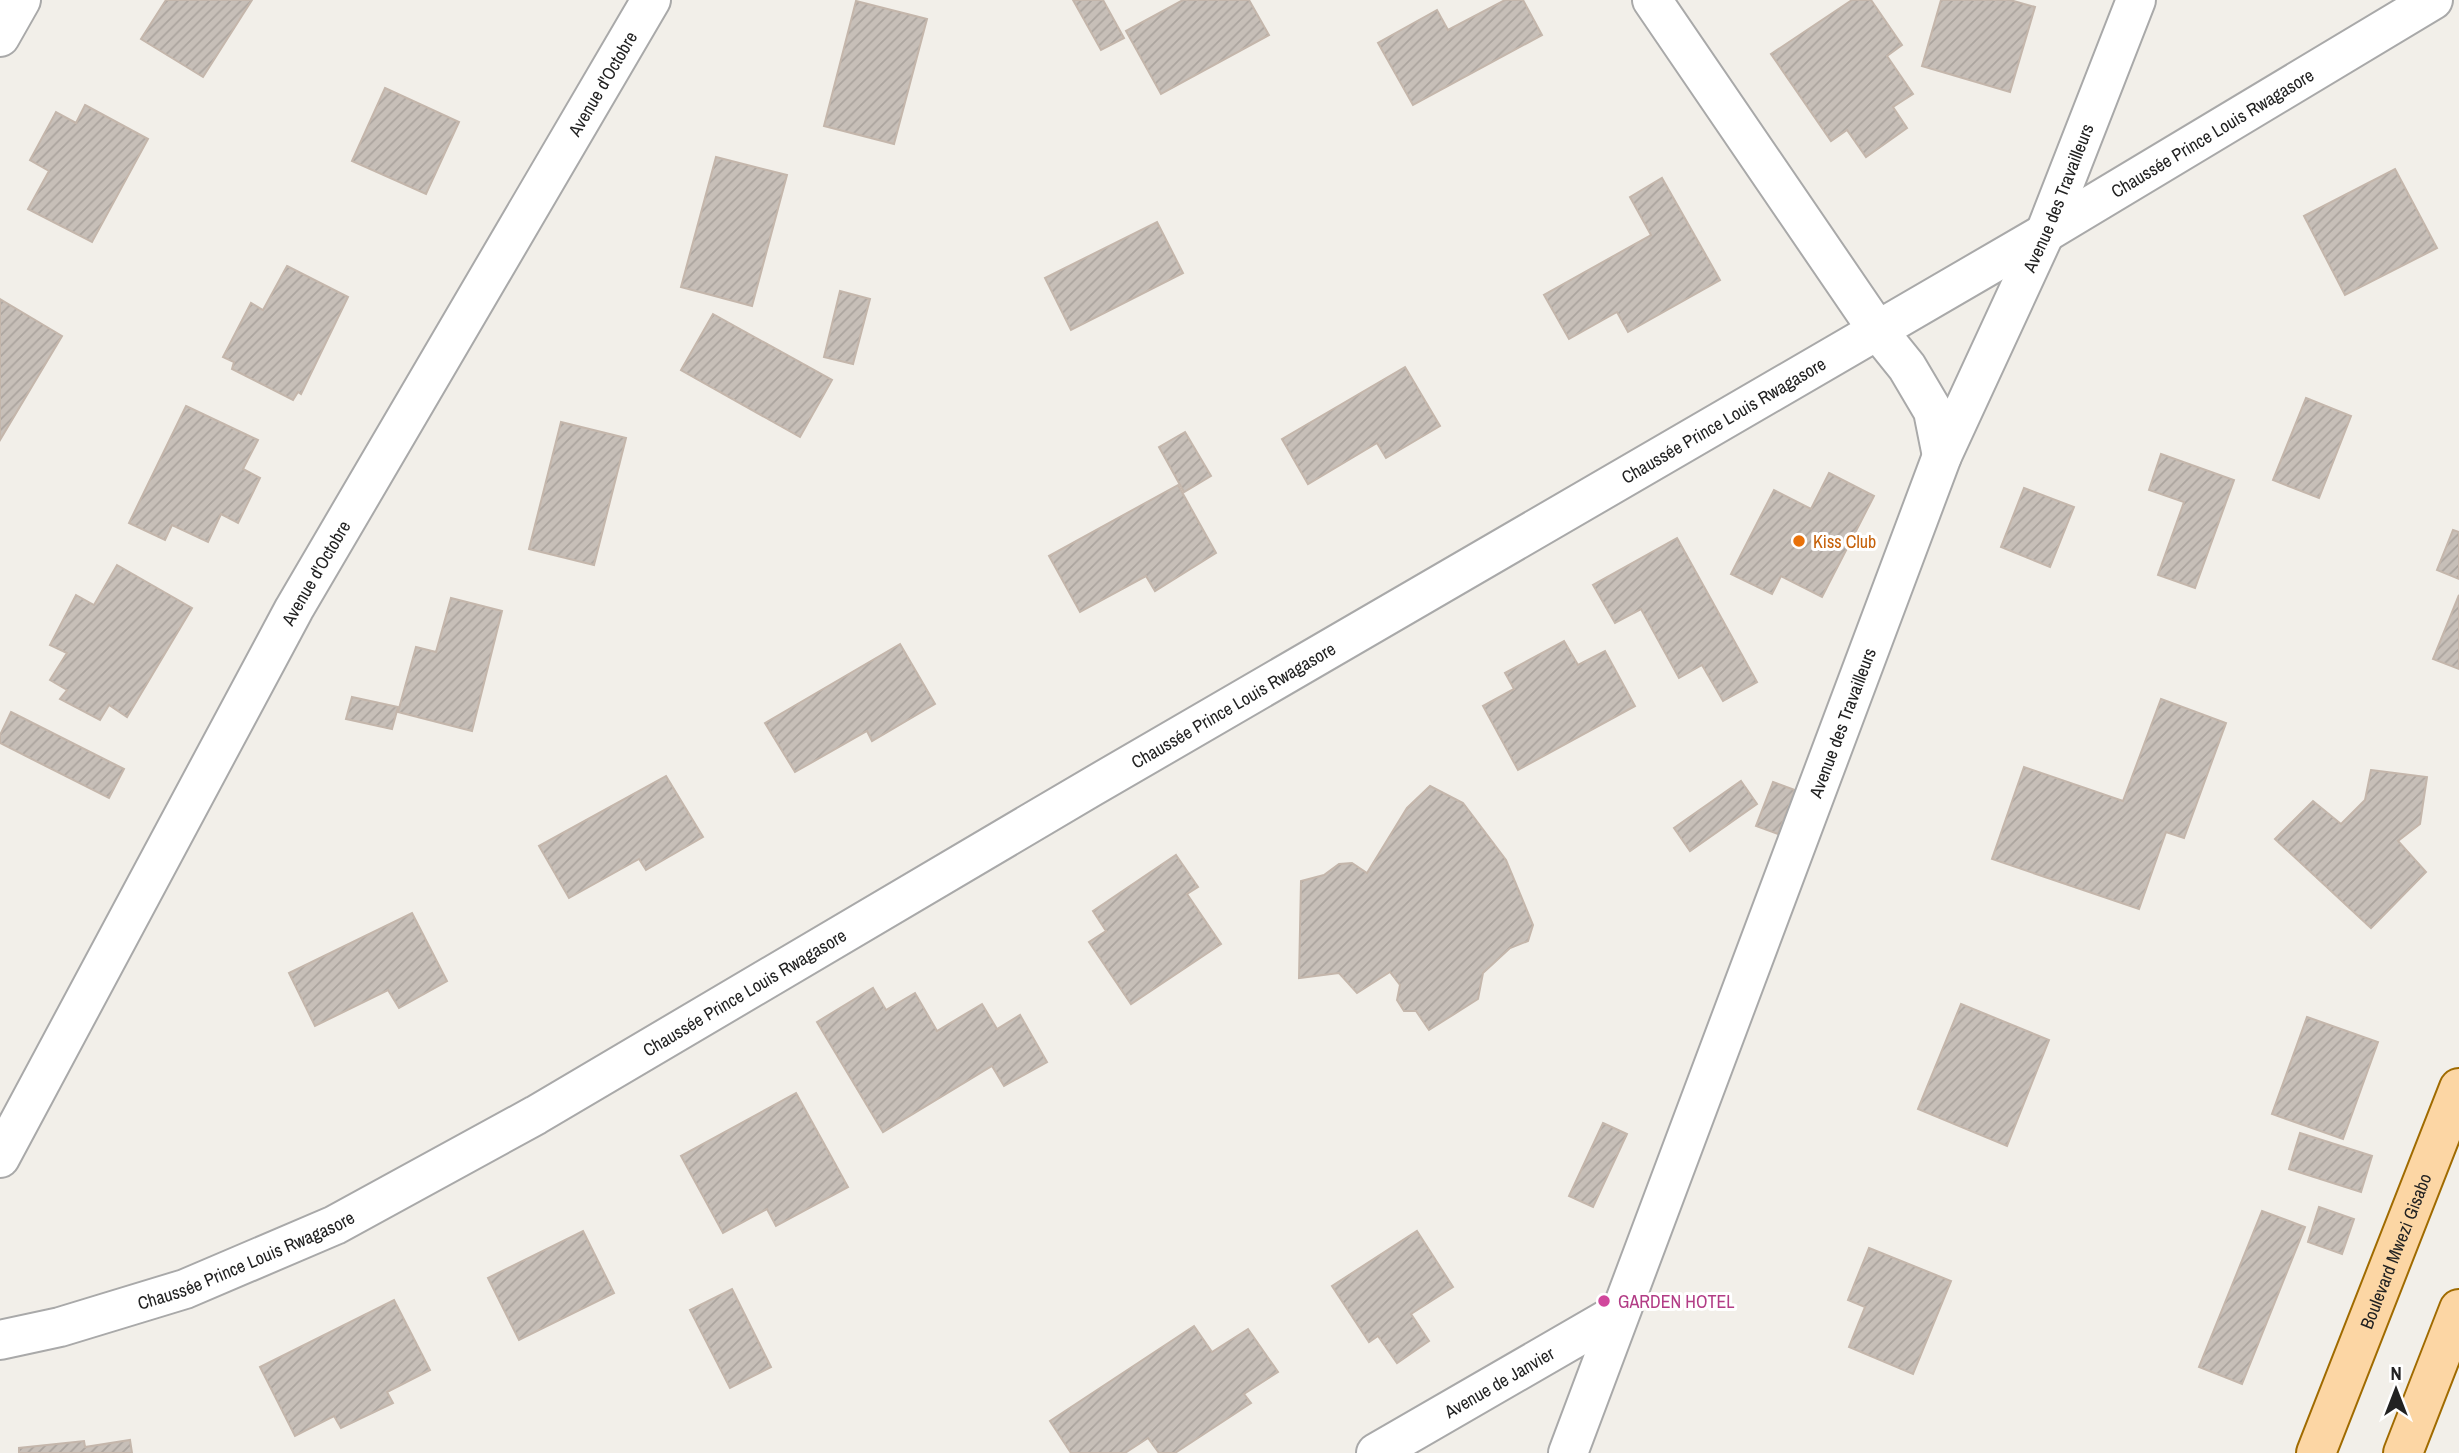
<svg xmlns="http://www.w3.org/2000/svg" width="2459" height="1453" font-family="'Archivo Narrow',sans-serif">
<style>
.building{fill:url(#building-hatch);stroke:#c4b6ab;stroke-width:2}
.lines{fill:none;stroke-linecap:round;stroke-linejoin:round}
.minor-casing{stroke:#a9a9a9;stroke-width:42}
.major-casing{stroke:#a06b00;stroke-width:42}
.minor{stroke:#fff;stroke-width:38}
.major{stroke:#fcd6a4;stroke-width:38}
.food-dot{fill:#e8710a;stroke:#fff;stroke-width:2.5}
.hotel-dot{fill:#d1479c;stroke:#fff;stroke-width:2.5}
.labels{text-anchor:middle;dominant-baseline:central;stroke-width:6;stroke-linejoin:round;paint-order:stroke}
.street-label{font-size:18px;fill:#222;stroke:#fff}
.food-label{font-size:18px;fill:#c56008;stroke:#fff;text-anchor:start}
.hotel-label{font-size:18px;fill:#b23c85;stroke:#fff;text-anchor:start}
</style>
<defs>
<pattern id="building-hatch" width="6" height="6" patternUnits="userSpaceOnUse" patternTransform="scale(1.75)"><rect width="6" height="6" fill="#c7bfb8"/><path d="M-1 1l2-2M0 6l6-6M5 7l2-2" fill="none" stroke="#aba49e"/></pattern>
</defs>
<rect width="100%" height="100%" fill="#f2efe9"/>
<g class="building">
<polygon points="166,0 252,0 203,77 141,39"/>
<polygon points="1073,0 1103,0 1124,38 1101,50"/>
<polygon points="1183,0 1249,0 1269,35 1161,94 1126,31"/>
<polygon points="1505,0 1523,0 1542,35 1413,105 1378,43 1437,10 1448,30"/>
<polygon points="1852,0 1871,0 1902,45 1887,56 1913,94 1893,107 1907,128 1866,157 1847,130 1831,141 1771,54"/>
<polygon points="1941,0 2010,0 2035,7 2010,92 1922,66"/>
<polygon points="856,1 927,19 894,144 824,126"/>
<polygon points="385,88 459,122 426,194 352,161"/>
<polygon points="85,105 148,139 92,242 28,209 49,171 30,160 56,112 76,123"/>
<polygon points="716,157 787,175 752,306 681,287"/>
<polygon points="2395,169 2437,248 2345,295 2304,216"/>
<polygon points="1662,178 1720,280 1628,332 1617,312 1569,339 1544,295 1651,235 1630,197"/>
<polygon points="1157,222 1183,273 1071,330 1045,278"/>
<polygon points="287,266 348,297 301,394 298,392 293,400 232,369 234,362 223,357 251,303 263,310"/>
<polygon points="840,291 870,299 853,364 824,357"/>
<polygon points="0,299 62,336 0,440"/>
<polygon points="713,314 832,380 800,437 681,370"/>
<polygon points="1405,367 1440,426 1386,458 1377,443 1308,484 1282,439"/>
<polygon points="2306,398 2351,416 2319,498 2273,480"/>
<polygon points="186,406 258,440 243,469 260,478 238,523 221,514 208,542 172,525 165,540 129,523"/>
<polygon points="561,422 626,438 594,565 529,549"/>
<polygon points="1185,432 1211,476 1184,492 1159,447"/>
<polygon points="2161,454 2234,480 2195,588 2158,575 2184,502 2149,490"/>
<polygon points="1829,473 1874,496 1822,597 1781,576 1772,594 1731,574 1774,490 1811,509"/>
<polygon points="1178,485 1216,553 1155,591 1146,576 1080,612 1049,556"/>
<polygon points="2024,488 2074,507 2050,567 2001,547"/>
<polygon points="2453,530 2459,532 2459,579 2437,570"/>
<polygon points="1677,538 1757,682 1723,701 1702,665 1679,678 1641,609 1615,623 1593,585"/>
<polygon points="117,565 192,608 127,717 109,705 100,720 60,699 67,690 50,680 67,653 50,645 76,595 94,605"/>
<polygon points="2459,595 2459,669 2433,659"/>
<polygon points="451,598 502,611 472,731 398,712 416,647 436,652"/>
<polygon points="1564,641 1578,665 1605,651 1635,706 1518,770 1483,706 1514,689 1505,673"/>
<polygon points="900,644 935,704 872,741 867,731 795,772 765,723"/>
<polygon points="352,697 398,707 392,729 346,719"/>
<polygon points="2161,699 2226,723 2184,838 2166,832 2139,909 1992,859 2024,767 2123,801"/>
<polygon points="11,712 124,769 109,798 0,743 0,735"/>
<polygon points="2371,770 2427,777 2420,824 2398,841 2426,872 2371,928 2275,839 2313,801 2341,824 2365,800"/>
<polygon points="666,776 703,837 646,870 639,859 569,898 539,846"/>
<polygon points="1741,781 1757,804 1690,851 1674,828"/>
<polygon points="1773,782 1795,790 1778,834 1756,826"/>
<polygon points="1430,786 1463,803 1506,860 1533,925 1528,941 1510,948 1483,973 1478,999 1429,1030 1416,1011 1404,1011 1397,1000 1400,985 1390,972 1357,993 1339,973 1299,978 1301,881 1324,875 1339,864 1352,863 1367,873 1407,808"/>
<polygon points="1176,855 1198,887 1187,894 1221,944 1131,1004 1089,942 1106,931 1093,911"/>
<polygon points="412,913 447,981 399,1008 388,990 315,1026 289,973"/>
<polygon points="873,988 886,1010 915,993 937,1031 982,1004 997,1029 1020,1015 1047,1062 1004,1086 992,1066 883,1132 817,1022"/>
<polygon points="1961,1004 2049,1040 2007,1146 1918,1109"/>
<polygon points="2307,1017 2378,1042 2343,1139 2272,1114"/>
<polygon points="796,1093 848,1187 776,1226 767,1209 723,1233 681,1156"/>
<polygon points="1603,1123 1627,1134 1593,1207 1569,1196"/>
<polygon points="2300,1133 2372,1156 2361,1192 2289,1169"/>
<polygon points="2319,1207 2354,1219 2342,1254 2308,1242"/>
<polygon points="2262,1211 2305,1227 2242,1384 2199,1367"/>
<polygon points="583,1231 614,1293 519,1340 488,1278"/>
<polygon points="1417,1231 1453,1287 1411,1314 1429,1341 1397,1363 1378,1336 1369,1342 1332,1286"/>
<polygon points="1869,1248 1951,1281 1913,1374 1849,1347 1865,1307 1848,1300"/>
<polygon points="732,1289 771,1367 730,1388 690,1310"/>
<polygon points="394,1300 430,1370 387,1392 393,1403 341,1428 334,1416 295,1436 260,1367"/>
<polygon points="1194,1326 1212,1352 1248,1329 1278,1372 1244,1394 1251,1403 1175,1453 1159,1453 1148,1438 1125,1453 1071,1453 1050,1421"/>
<polygon points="130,1440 132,1453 19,1453 19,1448 84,1441 85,1447"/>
</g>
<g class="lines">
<g class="minor-casing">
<g id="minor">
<polyline points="1652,0 1878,331 1907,367 1933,411 1942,456"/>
<polyline points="0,37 21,0"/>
<path id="s1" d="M0,1158L294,609L651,0"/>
<path id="s2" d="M0,1340L60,1327L185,1289L335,1225L536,1115L1090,788L2045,233L2433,0"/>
<path id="s3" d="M1376,1453L1620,1312"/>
<path id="s4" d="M1568,1453L1942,456L2045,233L2136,0"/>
</g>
</g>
<g class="major-casing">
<g id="major">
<path id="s5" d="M2316,1453L2459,1088"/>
<polyline points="2403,1453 2459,1309"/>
</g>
</g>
<use href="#minor" class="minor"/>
<use href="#major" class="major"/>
</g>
<circle class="food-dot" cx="1799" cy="541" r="7"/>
<circle class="hotel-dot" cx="1604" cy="1301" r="7"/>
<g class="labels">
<g class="street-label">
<text stroke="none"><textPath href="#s1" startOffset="1232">Avenue d'Octobre</textPath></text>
<text stroke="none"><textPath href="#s2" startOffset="2527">Chaussée Prince Louis Rwagasore</textPath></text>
<text stroke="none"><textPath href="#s4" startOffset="1348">Avenue des Travailleurs</textPath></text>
<text stroke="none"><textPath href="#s2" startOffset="1960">Chaussée Prince Louis Rwagasore</textPath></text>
<text stroke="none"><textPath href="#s1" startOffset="665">Avenue d'Octobre</textPath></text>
<text stroke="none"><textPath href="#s2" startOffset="1393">Chaussée Prince Louis Rwagasore</textPath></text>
<text stroke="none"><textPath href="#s4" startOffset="780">Avenue des Travailleurs</textPath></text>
<text stroke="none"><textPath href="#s2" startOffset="826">Chaussée Prince Louis Rwagasore</textPath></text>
<text stroke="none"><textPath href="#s5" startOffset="217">Boulevard Mwezi Gisabo</textPath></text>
<text stroke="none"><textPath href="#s2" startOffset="259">Chaussée Prince Louis Rwagasore</textPath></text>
<text stroke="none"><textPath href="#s3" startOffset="142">Avenue de Janvier</textPath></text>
</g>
<g class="food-label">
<text x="1813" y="541">Kiss Club</text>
</g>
<g class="hotel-label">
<text x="1618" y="1301">GARDEN HOTEL</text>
</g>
</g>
<g transform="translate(2396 1390)" stroke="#ffffff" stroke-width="5" paint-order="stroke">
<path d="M0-5L12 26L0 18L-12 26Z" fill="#222222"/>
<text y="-10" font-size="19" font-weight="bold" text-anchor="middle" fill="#222222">N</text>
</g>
</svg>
